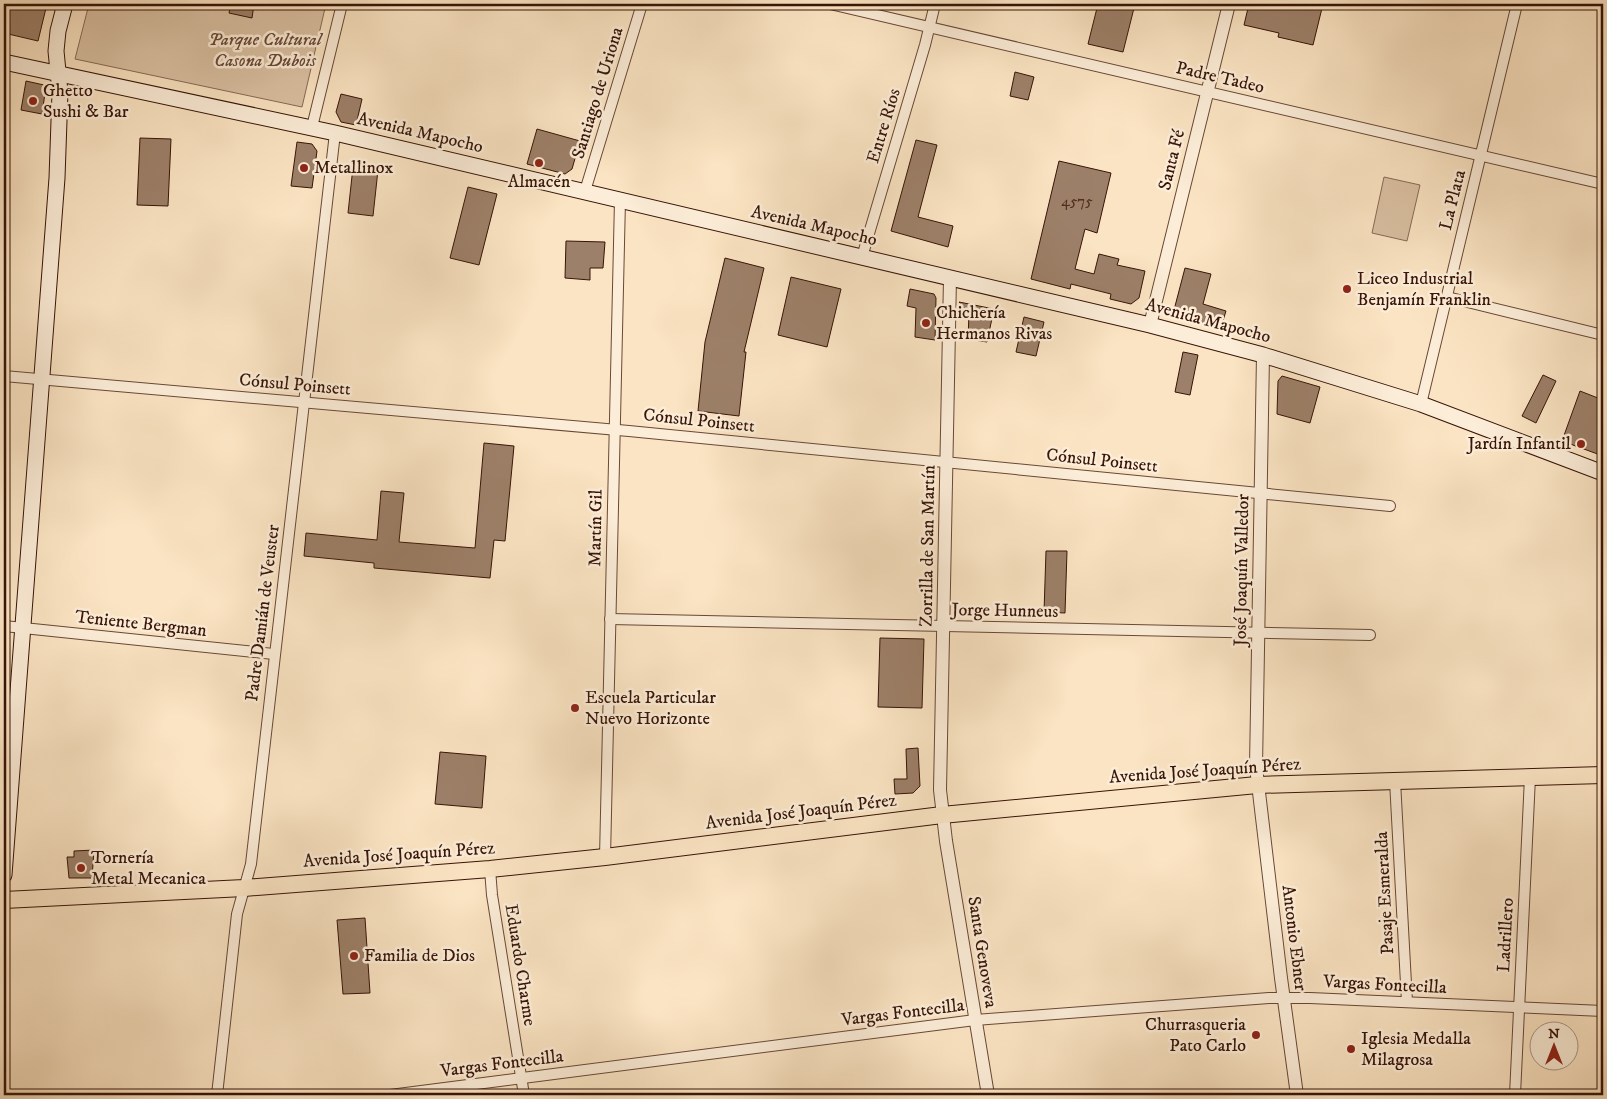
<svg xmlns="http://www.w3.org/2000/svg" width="1607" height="1099" font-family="'IM FELL DW Pica',serif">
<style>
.green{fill:#dac1a3;stroke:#886a55}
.building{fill:#9d8069;stroke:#371407}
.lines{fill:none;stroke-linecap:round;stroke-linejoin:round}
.minor-casing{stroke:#684836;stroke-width:12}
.tertiary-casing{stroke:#684836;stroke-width:14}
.secondary-casing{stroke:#371407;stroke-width:17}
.primary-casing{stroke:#371407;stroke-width:18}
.minor{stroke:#fcedd8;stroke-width:10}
.tertiary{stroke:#fcedd8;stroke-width:12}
.secondary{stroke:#fcedd8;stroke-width:15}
.primary{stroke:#fbe4c3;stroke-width:16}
.poi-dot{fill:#8f2418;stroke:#fcedd8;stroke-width:2}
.labels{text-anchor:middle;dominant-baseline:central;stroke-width:5;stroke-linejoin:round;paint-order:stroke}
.number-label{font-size:15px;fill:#502f20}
.park-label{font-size:18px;font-style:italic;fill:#684836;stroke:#fcedd8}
.street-label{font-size:18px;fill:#371407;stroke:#fcedd8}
.poi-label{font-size:18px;fill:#371407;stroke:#fcedd8;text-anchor:start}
</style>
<rect width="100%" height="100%" fill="#fbe4c3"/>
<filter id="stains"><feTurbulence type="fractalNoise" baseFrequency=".004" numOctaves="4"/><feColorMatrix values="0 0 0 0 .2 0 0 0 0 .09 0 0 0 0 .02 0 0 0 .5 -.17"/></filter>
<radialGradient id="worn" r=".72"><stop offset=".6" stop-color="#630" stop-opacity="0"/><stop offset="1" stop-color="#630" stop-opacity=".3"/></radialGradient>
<g class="green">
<polygon points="89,4 326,4 302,107 75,59"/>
<polygon points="1384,177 1420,185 1407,241 1372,233"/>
</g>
<g class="building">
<polygon points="4,4 47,4 38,41 4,33"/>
<polygon points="231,4 254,4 252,18 229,13"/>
<polygon points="1098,4 1135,4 1123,52 1088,44"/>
<polygon points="1249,4 1273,4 1286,7 1287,4 1323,4 1313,45 1278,37 1279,33 1244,25"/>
<polygon points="1015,72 1034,77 1028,100 1010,96"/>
<polygon points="26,81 44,85 45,93 42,114 21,110"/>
<polygon points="341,94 362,99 356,125 341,122 336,112"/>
<polygon points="537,129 580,141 572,169 565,174 527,164"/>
<polygon points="140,138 171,139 168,206 137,205"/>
<polygon points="916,140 937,145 918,217 953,226 948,247 891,231"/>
<polygon points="297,142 312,144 317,151 312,188 291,186"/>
<polygon points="1059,161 1111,173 1097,233 1085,229 1075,269 1094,274 1099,254 1119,259 1117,265 1145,271 1139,298 1131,304 1110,299 1111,294 1071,284 1070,289 1031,279"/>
<polygon points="353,167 378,170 373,216 348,213"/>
<polygon points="468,187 497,194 479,265 450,258"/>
<polygon points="566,241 605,242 603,268 590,268 590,280 565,278"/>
<polygon points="725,258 764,268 744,352 746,352 739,416 698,411 705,342"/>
<polygon points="1185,268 1211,274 1203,304 1226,311 1221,327 1177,316 1174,310"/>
<polygon points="791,277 841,289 827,347 778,335"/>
<polygon points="910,289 934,294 936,298 935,340 915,337 916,308 907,306"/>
<polygon points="959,302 994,309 987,342 968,339 969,313"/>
<polygon points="1024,317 1044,322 1036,356 1016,352"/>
<polygon points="1183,352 1198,355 1190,395 1175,392"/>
<polygon points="1543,375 1556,381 1536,423 1522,416"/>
<polygon points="1282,376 1320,387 1310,423 1277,414 1278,381"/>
<polygon points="1580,391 1603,400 1603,456 1562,441"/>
<polygon points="484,443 514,446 505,541 494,540 490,578 374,568 374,563 304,556 306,533 377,540 381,491 404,493 399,542 475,548"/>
<polygon points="1046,551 1067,551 1065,613 1044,612"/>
<polygon points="880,638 924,639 922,708 878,707"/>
<polygon points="918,748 920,786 913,793 895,794 894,779 907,779 906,749"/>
<polygon points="440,752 486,756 482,808 435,804"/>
<polygon points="94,850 92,878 69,878 67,857 74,857 74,851"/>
<polygon points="365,918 370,993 343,994 337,920"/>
</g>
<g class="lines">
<g class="minor-casing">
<g id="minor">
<polyline points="830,4 1603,184"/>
<polyline points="312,127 342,4"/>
<polyline points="585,191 642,4"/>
<polyline points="862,257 925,45 935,4"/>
<polyline points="1447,297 1603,335"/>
<polyline points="4,376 629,431 1390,506"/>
<polyline points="1421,404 1517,4"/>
<polyline points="610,619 1370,635"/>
<polyline points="4,626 274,654"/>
<polyline points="1395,781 1407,1002"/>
<polyline points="605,857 620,200"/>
<polyline points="490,869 492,895 524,1095"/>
<polyline points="217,1095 237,914 251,864 335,133"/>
<polyline points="390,1095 975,1020 1269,998 1310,998 1603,1011"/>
<polyline points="1515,1095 1530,777"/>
</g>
</g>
<g class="tertiary-casing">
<g id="tertiary">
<polyline points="950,278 940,790 946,841 988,1095"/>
<polyline points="1150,325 1229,4"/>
<polyline points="1263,355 1256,767 1281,978 1297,1095"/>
</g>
</g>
<g class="secondary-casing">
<g id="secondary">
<polyline points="4,62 335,133 1150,325 1263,355 1421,404 1603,473"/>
<polyline points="4,875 57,178 60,92 56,51 58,31 65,4"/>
</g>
</g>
<g class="primary-casing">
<polyline id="primary" points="4,900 244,888 490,869 605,857 942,815 1257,785 1603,775"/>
</g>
<use href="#minor" class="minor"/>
<use href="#tertiary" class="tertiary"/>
<use href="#secondary" class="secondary"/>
<use href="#primary" class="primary"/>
</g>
<g class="poi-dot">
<circle cx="33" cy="101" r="5"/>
<circle cx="539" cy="163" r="5"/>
<circle cx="304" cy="168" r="5"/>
<circle cx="1347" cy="289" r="5"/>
<circle cx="926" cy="323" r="5"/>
<circle cx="1581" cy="444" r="5"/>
<circle cx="575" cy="708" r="5"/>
<circle cx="81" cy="868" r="5"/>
<circle cx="354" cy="956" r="5"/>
<circle cx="1256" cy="1035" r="5"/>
<circle cx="1351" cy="1049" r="5"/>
</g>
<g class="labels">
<g class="number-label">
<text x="1077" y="201">4575</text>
</g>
<g class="park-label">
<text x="265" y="40">Parque Cultural<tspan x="265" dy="21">Casona Dubois</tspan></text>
</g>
<g class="street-label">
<text transform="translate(1220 78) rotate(13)">Padre Tadeo</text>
<text transform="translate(598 93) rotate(-73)">Santiago de Uriona</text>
<text transform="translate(884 126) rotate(-73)">Entre Ríos</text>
<text transform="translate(420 133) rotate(13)">Avenida Mapocho</text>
<text transform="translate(1172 160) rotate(-76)">Santa Fé</text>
<text transform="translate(1453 200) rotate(-76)">La Plata</text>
<text transform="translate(814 226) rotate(13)">Avenida Mapocho</text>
<text transform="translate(1208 321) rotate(15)">Avenida Mapocho</text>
<text transform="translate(295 385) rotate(5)">Cónsul Poinsett</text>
<text transform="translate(699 421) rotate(6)">Cónsul Poinsett</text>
<text transform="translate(1102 461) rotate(6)">Cónsul Poinsett</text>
<text transform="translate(596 528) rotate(-89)">Martín Gil</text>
<text transform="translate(928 546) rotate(-89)">Zorrilla de San Martín</text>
<text transform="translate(1242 570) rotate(-89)">José Joaquín Valledor</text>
<text transform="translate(1005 611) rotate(1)">Jorge Hunneus</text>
<text transform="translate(263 613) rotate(-83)">Padre Damián de Veuster</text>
<text transform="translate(141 624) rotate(6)">Teniente Bergman</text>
<text transform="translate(1205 771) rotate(-4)">Avenida José Joaquín Pérez</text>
<text transform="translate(801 812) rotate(-7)">Avenida José Joaquín Pérez</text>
<text transform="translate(399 855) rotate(-4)">Avenida José Joaquín Pérez</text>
<text transform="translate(1385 893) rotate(-93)">Pasaje Esmeralda</text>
<text transform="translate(1506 935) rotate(-87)">Ladrillero</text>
<text transform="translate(1294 938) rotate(83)">Antonio Ebner</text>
<text transform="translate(982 952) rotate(81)">Santa Genoveva</text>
<text transform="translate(520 965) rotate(81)">Eduardo Charme</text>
<text transform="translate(1385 985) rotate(3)">Vargas Fontecilla</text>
<text transform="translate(903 1013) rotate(-7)">Vargas Fontecilla</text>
<text transform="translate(502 1064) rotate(-7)">Vargas Fontecilla</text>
</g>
<g class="poi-label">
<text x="43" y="91">Ghetto<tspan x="43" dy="21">Sushi &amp; Bar</tspan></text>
<text x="314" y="168">Metallinox</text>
<text x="539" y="182" text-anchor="middle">Almacén</text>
<text x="1357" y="279">Liceo Industrial<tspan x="1357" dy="21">Benjamín Franklin</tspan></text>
<text x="936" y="313">Chichería<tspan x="936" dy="21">Hermanos Rivas</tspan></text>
<text x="1571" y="444" text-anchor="end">Jardín Infantil</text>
<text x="585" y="698">Escuela Particular<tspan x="585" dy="21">Nuevo Horizonte</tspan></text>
<text x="91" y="858">Tornería<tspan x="91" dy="21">Metal Mecanica</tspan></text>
<text x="364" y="956">Familia de Dios</text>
<text x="1246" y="1025" text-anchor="end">Churrasqueria<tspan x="1246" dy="21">Pato Carlo</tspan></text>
<text x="1361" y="1039">Iglesia Medalla<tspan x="1361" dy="21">Milagrosa</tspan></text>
</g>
</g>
<rect width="1607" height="1099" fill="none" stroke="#fbe4c3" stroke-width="20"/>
<rect x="5" y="5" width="1597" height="1089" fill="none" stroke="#371407" stroke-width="2.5"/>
<rect x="10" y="10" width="1587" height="1079" fill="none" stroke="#371407"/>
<g transform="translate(1554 1046)"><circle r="24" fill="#fcedd8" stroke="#ad9684"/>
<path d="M0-4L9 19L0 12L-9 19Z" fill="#8f2418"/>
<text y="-8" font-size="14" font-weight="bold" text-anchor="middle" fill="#371407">N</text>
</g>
<rect width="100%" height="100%" filter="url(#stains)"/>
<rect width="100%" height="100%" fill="url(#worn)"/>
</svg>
